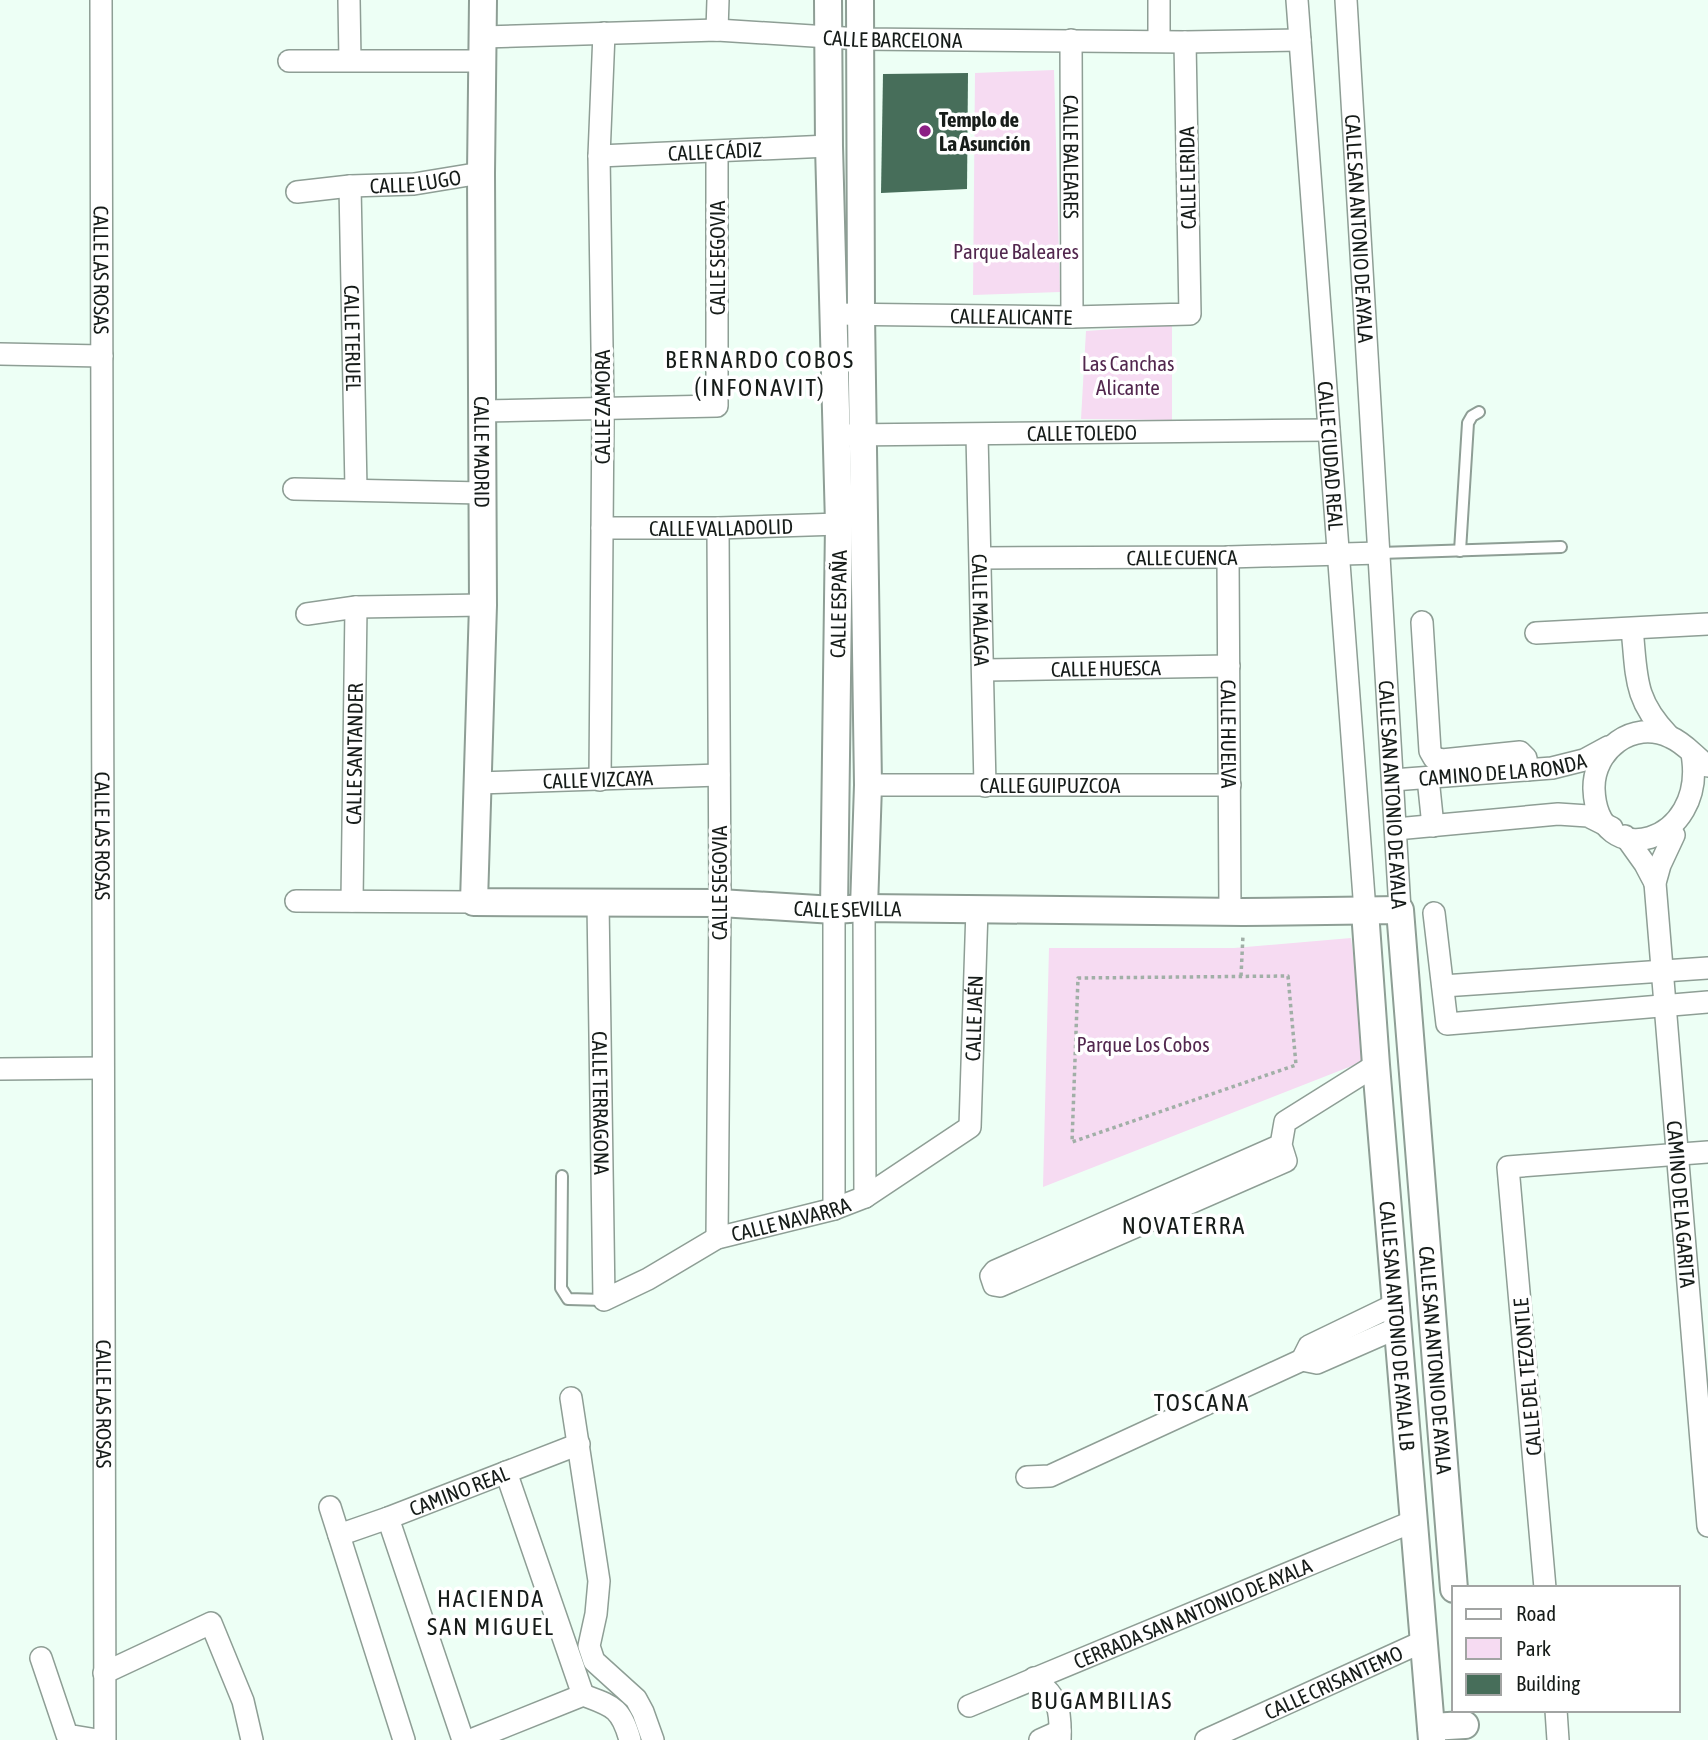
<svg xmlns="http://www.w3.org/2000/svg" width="1708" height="1740" font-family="'Asap Condensed',sans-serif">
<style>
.green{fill:#f6dbf2}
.building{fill:#476e5a}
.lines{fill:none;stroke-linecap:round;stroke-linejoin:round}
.service-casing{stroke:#8e9e95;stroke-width:14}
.minor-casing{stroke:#8e9e95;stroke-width:24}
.tertiary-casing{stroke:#8e9e95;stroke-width:30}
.path{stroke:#a1afa7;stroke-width:3.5;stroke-dasharray:3.5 3.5;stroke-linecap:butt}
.service{stroke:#fff;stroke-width:10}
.minor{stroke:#fff;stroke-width:21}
.tertiary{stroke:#fff;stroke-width:26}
.poi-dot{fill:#8b1f84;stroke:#fff;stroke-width:2.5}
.labels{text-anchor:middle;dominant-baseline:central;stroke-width:7;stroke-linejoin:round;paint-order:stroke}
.street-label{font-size:21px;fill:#161c19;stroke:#fff}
.poi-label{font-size:21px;font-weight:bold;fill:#161c19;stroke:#fff;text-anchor:start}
.park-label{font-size:21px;fill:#52274e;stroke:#fff}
.quarter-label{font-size:24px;letter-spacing:2px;fill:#161c19;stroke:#fff}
</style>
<rect width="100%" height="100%" fill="#edfff5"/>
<g class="green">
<polygon points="1054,70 1060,292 973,295 975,73"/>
<polygon points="1172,325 1172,420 1081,419 1086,331"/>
<polygon points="1351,938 1367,1060 1043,1187 1049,948 1234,948"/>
</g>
<polygon class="building" points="968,73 967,189 881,193 883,74"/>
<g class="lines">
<g class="service-casing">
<g id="service">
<polyline points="1460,551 1468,423 1472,416 1479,412"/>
<polyline points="1380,553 1561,547"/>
<polyline points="562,1176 561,1288 568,1299 604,1300"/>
</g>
</g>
<g class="minor-casing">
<g id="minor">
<path id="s1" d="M101,0L105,1740"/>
<polyline points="349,0 350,60"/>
<polyline points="1159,0 1159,41"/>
<path id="s2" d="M1297,0L1365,911"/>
<path id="s3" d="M1346,0L1400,910"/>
<polyline points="717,30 718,0"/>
<path id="s4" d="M483,37L717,30L860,39L1185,42L1300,40"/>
<path id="s5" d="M1071,40L1072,317"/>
<polyline points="289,61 483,61"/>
<path id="s6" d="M599,156L829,146"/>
<path id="s7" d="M350,186L356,489"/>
<path id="s8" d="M297,192L350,186L414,184L481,173"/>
<path id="s9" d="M833,314L1072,317L1190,314L1185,42"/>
<polyline points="0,354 102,356"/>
<polyline points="483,411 717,406 717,152"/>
<path id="s10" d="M848,435L1329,430"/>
<path id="s11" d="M977,435L985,786"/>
<polyline points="294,489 482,493"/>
<path id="s12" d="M602,528H718L839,524"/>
<path id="s13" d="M1228,557L1230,911"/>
<path id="s14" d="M982,558L1228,557L1380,553"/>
<polyline points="307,614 356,607 483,605"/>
<polyline points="1422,622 1430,751 1434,758 1442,760 1520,752 1526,758 1527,770"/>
<path d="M1632,629C1637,675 1633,699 1668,735"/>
<polyline points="1536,633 1708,624"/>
<path id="s15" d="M984,670L1229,666"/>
<path d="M1692,754C1708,845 1597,874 1594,789C1593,750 1633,719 1670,737C1685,743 1695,757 1708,766"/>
<polyline points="1428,778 1433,826"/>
<polyline points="600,780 603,409 599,156 604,33"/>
<path id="s16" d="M1393,780L1552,768L1584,760L1608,747"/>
<path id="s17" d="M477,783L719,775"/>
<path id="s18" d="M868,785H1230"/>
<polyline points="1396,829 1558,814 1588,816 1612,828"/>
<path id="s19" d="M1674,835L1660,865L1655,883L1708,1526"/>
<polyline points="1625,836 1645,864 1655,883"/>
<polyline points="296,901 474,902"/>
<path id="s20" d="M352,901L356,607"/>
<path id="s21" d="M598,903L604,1300L648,1279L717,1238L834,1209L865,1197L970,1127L977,909"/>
<polyline points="864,908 865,1197"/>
<polyline points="834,910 834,1209"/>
<polyline points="1434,913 1447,1024 1708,1002"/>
<polyline points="1443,986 1708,968"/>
<polyline points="0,1069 103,1068"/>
<polyline points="1281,1145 995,1271 991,1276 994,1285 1000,1286 1286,1161 1281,1145 1285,1122 1376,1065"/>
<polyline points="717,1238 720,903 718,528"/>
<polyline points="1302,1360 1309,1346 1396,1304"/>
<polyline points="571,1398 599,1581 596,1614 589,1646 594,1661 636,1699 643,1712 653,1740"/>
<polyline points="506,1472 583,1695"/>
<polyline points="1027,1477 1050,1476 1302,1360 1317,1363 1397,1328"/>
<polyline points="330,1507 404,1740"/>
<polyline points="388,1518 463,1740"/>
<path id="s22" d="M339,1535L388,1518L579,1444"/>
<polyline points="1545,1588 1508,1167 1708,1152"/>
<polyline points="41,1658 67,1735 97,1740"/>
<polyline points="104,1673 211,1623 243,1701 252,1740"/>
<path d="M1034,1678C1059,1698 1061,1709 1060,1740"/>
<path id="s23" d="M969,1706L1414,1521"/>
<polyline points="1556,1710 1558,1740"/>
<path d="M471,1740L583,1695C612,1706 621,1707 630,1740"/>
<polyline points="1040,1740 1060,1731"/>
<path id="s24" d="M1206,1740L1424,1641"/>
</g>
</g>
<g class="tertiary-casing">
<g id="tertiary">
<path id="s25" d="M483,0L481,173L483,605L474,902L720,903L834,910L864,908L1243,912L1400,910L1454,1589"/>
<polyline points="828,0 829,146 839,524 834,910"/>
<polyline points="860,0 861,314 868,785 864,908"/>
<path id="s26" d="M1365,911L1376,1065L1432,1740"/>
<polyline points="1431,1727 1465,1725"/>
</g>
</g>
<g class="path">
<polyline points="1241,976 1243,935"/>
<polygon points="1288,976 1296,1065 1072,1142 1078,978"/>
</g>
<use href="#service" class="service"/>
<use href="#minor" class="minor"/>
<use href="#tertiary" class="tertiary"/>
</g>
<circle class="poi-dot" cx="925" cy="131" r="7"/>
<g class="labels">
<g class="street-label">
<text stroke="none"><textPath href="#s4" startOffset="410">CALLE BARCELONA</textPath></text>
<text stroke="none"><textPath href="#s6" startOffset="116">CALLE CÁDIZ</textPath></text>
<text stroke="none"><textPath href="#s5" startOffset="117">CALLE BALEARES</textPath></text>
<text transform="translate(1187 178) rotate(-91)">CALLE LERIDA</text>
<text stroke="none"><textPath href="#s8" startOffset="119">CALLE LUGO</textPath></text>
<text stroke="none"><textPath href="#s3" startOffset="229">CALLE SAN ANTONIO DE AYALA</textPath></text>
<text transform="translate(717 258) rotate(-90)">CALLE SEGOVIA</text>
<text stroke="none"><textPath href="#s1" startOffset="270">CALLE LAS ROSAS</textPath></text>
<text stroke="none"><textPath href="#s9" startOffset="178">CALLE ALICANTE</textPath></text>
<text stroke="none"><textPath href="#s7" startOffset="152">CALLE TERUEL</textPath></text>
<text transform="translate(602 407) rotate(-90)">CALLE ZAMORA</text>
<text stroke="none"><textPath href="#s10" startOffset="234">CALLE TOLEDO</textPath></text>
<text stroke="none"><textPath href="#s25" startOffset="452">CALLE MADRID</textPath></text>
<text stroke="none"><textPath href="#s2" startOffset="457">CALLE CIUDAD REAL</textPath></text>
<text stroke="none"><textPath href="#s12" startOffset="119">CALLE VALLADOLID</textPath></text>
<text stroke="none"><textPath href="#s14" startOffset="200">CALLE CUENCA</textPath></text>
<text transform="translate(838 604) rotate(-89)">CALLE ESPAÑA</text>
<text stroke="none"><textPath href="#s11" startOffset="175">CALLE MÁLAGA</textPath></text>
<text stroke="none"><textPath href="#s15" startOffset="122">CALLE HUESCA</textPath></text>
<text stroke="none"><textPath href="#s13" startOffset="177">CALLE HUELVA</textPath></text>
<text stroke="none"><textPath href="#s20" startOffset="147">CALLE SANTANDER</textPath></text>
<text stroke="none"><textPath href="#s16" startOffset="110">CAMINO DE LA RONDA</textPath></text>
<text stroke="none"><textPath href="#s17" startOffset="121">CALLE VIZCAYA</textPath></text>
<text stroke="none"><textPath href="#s18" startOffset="182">CALLE GUIPUZCOA</textPath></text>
<text stroke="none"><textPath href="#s3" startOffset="796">CALLE SAN ANTONIO DE AYALA</textPath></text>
<text stroke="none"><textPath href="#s1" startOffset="836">CALLE LAS ROSAS</textPath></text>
<text transform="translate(719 883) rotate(-90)">CALLE SEGOVIA</text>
<text stroke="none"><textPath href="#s25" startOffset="1276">CALLE SEVILLA</textPath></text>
<text stroke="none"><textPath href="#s21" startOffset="915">CALLE JAÉN</textPath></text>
<text stroke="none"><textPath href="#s21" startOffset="200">CALLE TERRAGONA</textPath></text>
<text stroke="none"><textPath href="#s19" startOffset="374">CAMINO DE LA GARITA</textPath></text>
<text stroke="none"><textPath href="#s21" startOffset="602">CALLE NAVARRA</textPath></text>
<text stroke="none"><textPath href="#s26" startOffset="416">CALLE SAN ANTONIO DE AYALA LB</textPath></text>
<text stroke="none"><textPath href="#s25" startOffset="2280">CALLE SAN ANTONIO DE AYALA</textPath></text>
<text transform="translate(1527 1377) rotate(-95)">CALLE DEL TEZONTLE</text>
<text stroke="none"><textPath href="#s1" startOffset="1404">CALLE LAS ROSAS</textPath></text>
<text stroke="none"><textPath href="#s22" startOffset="128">CAMINO REAL</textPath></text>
<text stroke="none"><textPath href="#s23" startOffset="242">CERRADA SAN ANTONIO DE AYALA</textPath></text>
<text stroke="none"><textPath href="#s24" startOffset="140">CALLE CRISANTEMO</textPath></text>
</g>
<g class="poi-label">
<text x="939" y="119">Templo de<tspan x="939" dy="24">La Asunción</tspan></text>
</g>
<g class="park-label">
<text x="1016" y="251">Parque Baleares</text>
<text x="1128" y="363">Las Canchas<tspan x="1128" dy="24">Alicante</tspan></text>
<text x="1143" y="1044">Parque Los Cobos</text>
</g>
<g class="quarter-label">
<text x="760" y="359">BERNARDO COBOS<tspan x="760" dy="28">(INFONAVIT)</tspan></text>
<text x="1184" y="1225">NOVATERRA</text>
<text x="1202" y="1402">TOSCANA</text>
<text x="491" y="1598">HACIENDA<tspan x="491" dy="28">SAN MIGUEL</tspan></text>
<text x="1102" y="1700">BUGAMBILIAS</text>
</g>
</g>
<rect x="1452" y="1586" width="228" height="126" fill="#ffffff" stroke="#a2a4a3" stroke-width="2"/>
<rect x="1466" y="1609" width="35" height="10" fill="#ffffff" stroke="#a2a4a3" stroke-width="2"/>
<text x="1516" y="1621" font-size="21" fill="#161c19">Road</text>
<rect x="1466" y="1638" width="35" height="21" fill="#f6dbf2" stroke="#a2a4a3" stroke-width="2"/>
<text x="1516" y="1656" font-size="21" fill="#161c19">Park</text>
<rect x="1466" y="1674" width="35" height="21" fill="#476e5a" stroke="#a2a4a3" stroke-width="2"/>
<text x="1516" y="1691" font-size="21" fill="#161c19">Building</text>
</svg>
